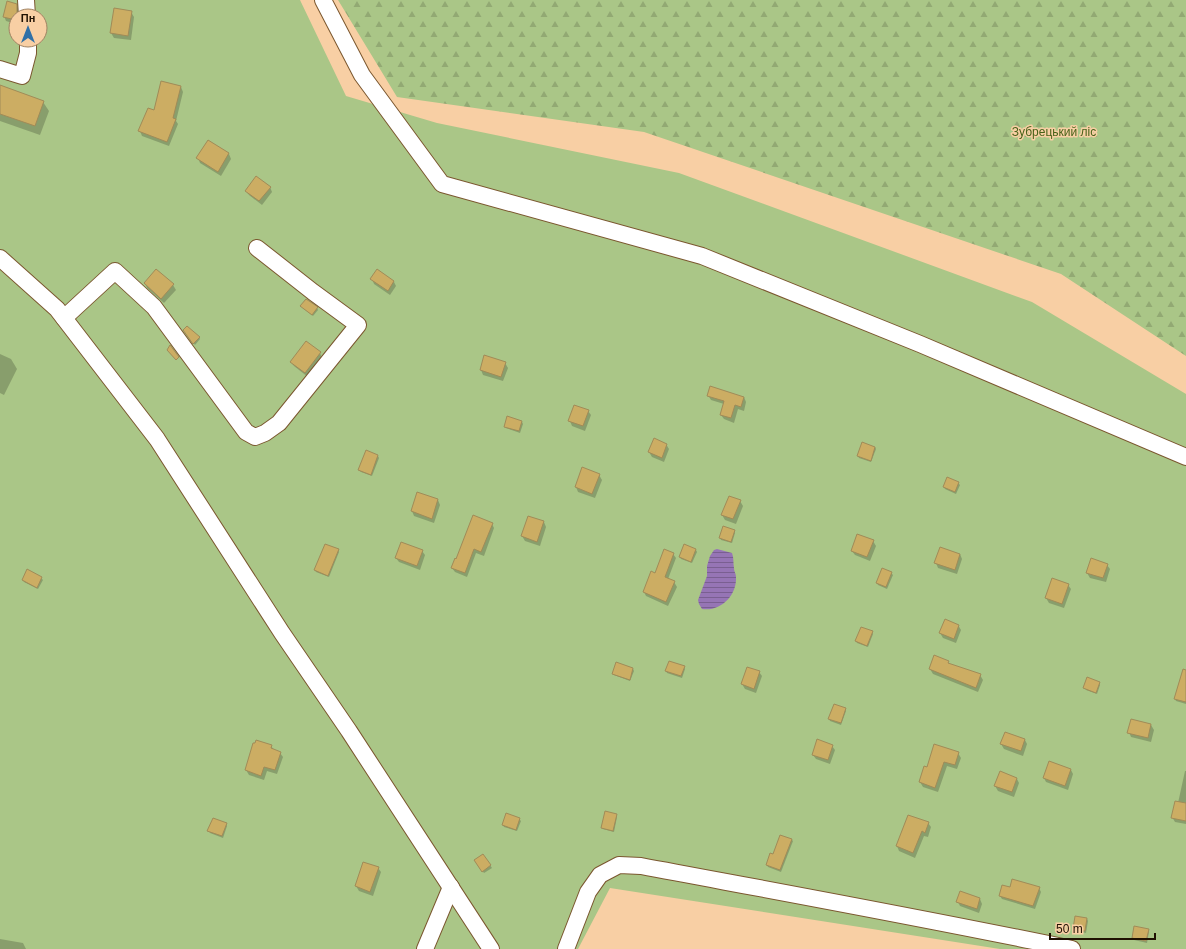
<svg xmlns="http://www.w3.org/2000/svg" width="1186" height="949" font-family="Helvetica,sans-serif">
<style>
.forest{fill:url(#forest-firs)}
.garden{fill:#aac687;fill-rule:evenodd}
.water{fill:url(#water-rules)}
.shadow{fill:#0003}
.building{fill:#ccad63;stroke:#a08b58}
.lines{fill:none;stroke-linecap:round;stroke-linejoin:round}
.minor-casing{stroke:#7b572f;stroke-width:18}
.minor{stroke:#fff;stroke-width:16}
.labels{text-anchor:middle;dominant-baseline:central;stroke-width:3;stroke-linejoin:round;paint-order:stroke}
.park-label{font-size:12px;fill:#476219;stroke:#f8cfa4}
</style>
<defs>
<pattern id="forest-firs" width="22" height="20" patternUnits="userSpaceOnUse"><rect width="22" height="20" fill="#aac687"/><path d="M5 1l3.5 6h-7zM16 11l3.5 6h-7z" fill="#92a973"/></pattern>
<pattern id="water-rules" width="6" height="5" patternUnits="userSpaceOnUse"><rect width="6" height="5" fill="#9675b5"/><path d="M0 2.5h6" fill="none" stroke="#7a5f91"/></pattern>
</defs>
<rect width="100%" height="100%" fill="#f8cfa4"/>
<polygon class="forest" points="338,0 1186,0 1186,356 1061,274 644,132 397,97"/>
<path class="garden" d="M0,0H300L346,96L437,123L679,173L1032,302L1186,394V949H1000L610,888L578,949H0ZM16,16H40V40H16Z"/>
<path class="water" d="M717,549L732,553C734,558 733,563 734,568C734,572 736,573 736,577C737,596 720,612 702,609L699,604L698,600L707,576V566L710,556L714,550Z"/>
<g class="shadow">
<polygon points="16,5 19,10 19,16 16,16 16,24 6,21 4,16"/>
<polygon points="131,12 134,17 131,40 114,38 111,33"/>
<polygon points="161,82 181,87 183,92 176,121 178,124 169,146 142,136 140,131 154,111"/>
<polygon points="0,86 43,102 49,111 40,135 0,121"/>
<polygon points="208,141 229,154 231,159 221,176 200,163 198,158"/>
<polygon points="270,187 272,192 262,205 249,195 246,191"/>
<polygon points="372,279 394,282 396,286 390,295 374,284"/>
<polygon points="145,283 173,285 176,290 164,303 147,288"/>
<polygon points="303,308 317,308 318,310 313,316"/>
<polygon points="185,332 199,337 200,339 195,345"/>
<polygon points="320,353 322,358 308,377 294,366 291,362"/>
<polygon points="0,354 11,359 17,369 4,395 0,393"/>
<polygon points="505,363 508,368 503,381 483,375 481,370"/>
<polygon points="708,395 744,397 746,402 744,411 738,409 734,423 724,419 721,415 724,404 711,400"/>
<polygon points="588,411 591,415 585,431 572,426 570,421"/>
<polygon points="522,422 523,424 520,433 506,428 505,426"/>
<polygon points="666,444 669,449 664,462 652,457 649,452"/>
<polygon points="875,447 876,449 871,462 859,458 858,456"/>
<polygon points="378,456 379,458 372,476 361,472 359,470"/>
<polygon points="599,475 602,480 595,498 578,492 576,487"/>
<polygon points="958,483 960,485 956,494 945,489 944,487"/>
<polygon points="438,500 440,505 434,523 414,516 412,511"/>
<polygon points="740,501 743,506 736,524 725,520 722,515"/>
<polygon points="544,522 546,527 540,546 525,541 522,536"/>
<polygon points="492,524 494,528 484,556 476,553 467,577 455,572 452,568"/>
<polygon points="734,531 735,533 732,543 721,540 720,538"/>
<polygon points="873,541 876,546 870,561 855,555 852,551"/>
<polygon points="338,550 339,552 329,577 316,572 315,570"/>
<polygon points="696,550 697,552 692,563 681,559 680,557"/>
<polygon points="422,551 425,555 420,570 399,562 396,558"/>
<polygon points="673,554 676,558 668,579 674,582 677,587 668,606 646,596 644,592 655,574"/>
<polygon points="960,554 962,559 957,574 938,568 936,563"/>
<polygon points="1107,565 1110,569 1106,582 1090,578 1087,573"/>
<polygon points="891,573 893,575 887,589 878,585 877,583"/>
<polygon points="41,578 43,580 38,589 24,582 23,580"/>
<polygon points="1068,585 1071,589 1064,608 1049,603 1046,598"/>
<polygon points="958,625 961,630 956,643 943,638 940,633"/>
<polygon points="872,632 873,634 868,647 857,643 856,641"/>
<polygon points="948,662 949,664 980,675 983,680 978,692 933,674 930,669"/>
<polygon points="684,667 685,669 682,678 667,673 666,671"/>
<polygon points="633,669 634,671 630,681 614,675 613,673"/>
<polygon points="759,672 762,676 756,693 745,689 742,684"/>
<polygon points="1099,683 1100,685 1097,694 1086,690 1085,688"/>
<polygon points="1186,692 1186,704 1176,701 1175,699"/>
<polygon points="845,709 846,711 841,725 830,721 829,719"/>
<polygon points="1131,721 1151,725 1154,730 1151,742 1131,737 1129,732"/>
<polygon points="1025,740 1027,744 1023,756 1004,749 1001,744"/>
<polygon points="271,746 274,750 280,753 283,757 277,774 267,771 264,780 249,775 246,770"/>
<polygon points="832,746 835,750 830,764 816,759 813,755"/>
<polygon points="958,753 961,758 957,769 947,766 938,792 923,787 920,782 927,768"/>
<polygon points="1071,770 1073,774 1068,790 1046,782 1044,778"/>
<polygon points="1185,771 1186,771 1186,824 1175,822 1172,817 1178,803"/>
<polygon points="1017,779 1019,783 1014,797 998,791 995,786"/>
<polygon points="616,815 617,817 614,832 603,829 602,827"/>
<polygon points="908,816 928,823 931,827 928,837 924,836 915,858 899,851 897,846"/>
<polygon points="519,819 521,821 517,831 504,827 503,825"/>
<polygon points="226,824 227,826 223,838 210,833 209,831"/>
<polygon points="791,839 793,841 781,872 768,867 767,865 774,856"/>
<polygon points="483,855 492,868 484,873 475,861"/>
<polygon points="378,868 381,872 373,896 359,891 356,886"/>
<polygon points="1011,888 1039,888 1041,892 1035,909 1002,899 1000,896"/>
<polygon points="961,892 980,899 982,904 979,913 960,906 958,902"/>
<polygon points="1087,919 1088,921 1086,933 1075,931 1074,929"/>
<polygon points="1148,930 1149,932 1147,943 1134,940 1133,938"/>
<polygon points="0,939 23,943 26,949 0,949"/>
</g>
<g class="building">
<polygon points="7,1 17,4 17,16 16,16 16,20 3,17"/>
<polygon points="114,8 132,11 128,36 110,33"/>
<polygon points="161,81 181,86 173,118 176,119 167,142 138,131 148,108 154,110"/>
<polygon points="0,85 44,101 35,126 0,114"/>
<polygon points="208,140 229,153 218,172 196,158"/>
<polygon points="256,176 271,187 259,201 245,191"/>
<polygon points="156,269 174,284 161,299 144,283"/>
<polygon points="377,269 394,281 388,291 370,279"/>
<polygon points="306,299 318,307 312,315 300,306"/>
<polygon points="187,326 200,337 193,344 183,330"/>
<polygon points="306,341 321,352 305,373 290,362"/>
<polygon points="170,345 179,357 176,360 167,350"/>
<polygon points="484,355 506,362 501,377 480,370"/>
<polygon points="710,386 744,397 741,407 735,405 731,418 720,415 724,401 707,396"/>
<polygon points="574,405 589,410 583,426 568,421"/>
<polygon points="507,416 522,421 519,431 504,427"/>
<polygon points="654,438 667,444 662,458 648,452"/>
<polygon points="862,442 875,447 871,461 857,456"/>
<polygon points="366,450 378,455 371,475 358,470"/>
<polygon points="582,467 600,474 592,494 575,487"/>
<polygon points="947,477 959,482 955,492 943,487"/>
<polygon points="417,492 438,499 432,519 411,511"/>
<polygon points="729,496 741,500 733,519 721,515"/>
<polygon points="473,515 493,523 481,552 474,549 465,573 451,568 455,558 456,559"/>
<polygon points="528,516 544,521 537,542 521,536"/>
<polygon points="723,526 735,530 731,542 719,538"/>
<polygon points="857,534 874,540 867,557 851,551"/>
<polygon points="401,542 423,550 417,566 395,558"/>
<polygon points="325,544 339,549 328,576 314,570"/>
<polygon points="684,544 696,549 691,562 679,557"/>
<polygon points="940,547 960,554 955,570 934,563"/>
<polygon points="664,549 674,553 665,577 675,581 666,602 643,592 651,571 655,573"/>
<polygon points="1091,558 1108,564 1103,578 1086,573"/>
<polygon points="882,568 892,572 886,587 876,583"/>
<polygon points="27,569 42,577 37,588 22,580"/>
<polygon points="1052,578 1069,584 1062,604 1045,598"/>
<polygon points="945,619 959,625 954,639 939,633"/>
<polygon points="861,627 873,631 867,646 855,641"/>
<polygon points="934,655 949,661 948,663 981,674 976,688 929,669"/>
<polygon points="669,661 685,666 681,676 665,671"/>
<polygon points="616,662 633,668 630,680 612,674"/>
<polygon points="747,667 760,671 754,689 741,684"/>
<polygon points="1183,669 1186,670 1186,702 1174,699"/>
<polygon points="1087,677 1100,682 1096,693 1083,688"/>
<polygon points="834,704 846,708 841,723 828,719"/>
<polygon points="1131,719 1151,724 1148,738 1127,733"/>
<polygon points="1005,732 1025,739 1021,751 1000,744"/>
<polygon points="817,739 833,745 828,760 812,755"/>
<polygon points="256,740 272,745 271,748 281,752 275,770 264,767 261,776 245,770 253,743 255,743"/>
<polygon points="934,744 959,752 955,765 944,762 935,788 919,782 924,766 927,767"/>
<polygon points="1049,761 1071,769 1065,786 1043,778"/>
<polygon points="1000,771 1017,778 1012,792 994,786"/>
<polygon points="1175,801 1186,803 1186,821 1171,818"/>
<polygon points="605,811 617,814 613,831 601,828"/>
<polygon points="506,813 520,818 516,830 502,825"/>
<polygon points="908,815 929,822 925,833 922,831 913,853 896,846"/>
<polygon points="213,818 227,823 222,836 207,831"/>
<polygon points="780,835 792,839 780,870 766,865 770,853 773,854"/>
<polygon points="483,854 491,865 482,872 474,860"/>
<polygon points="363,862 379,867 370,892 355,886"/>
<polygon points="1012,879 1040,887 1033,906 999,896 1002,885 1010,887"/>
<polygon points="960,891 980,898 977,909 956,902"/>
<polygon points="1075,916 1087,918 1085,931 1073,929"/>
<polygon points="1134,926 1149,929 1146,941 1132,938"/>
</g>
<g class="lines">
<g class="minor-casing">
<g id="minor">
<polyline points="26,0 27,16"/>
<polyline points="323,0 362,75 442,184 702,256 920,344 1186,457"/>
<polyline points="0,69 22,76 28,53 28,40"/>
<polyline points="0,258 57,309 157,439 282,633 349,731 491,949"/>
<polyline points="64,318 115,271 154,307 246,432 255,437 265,433 279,423 358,325 313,292 257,248"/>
<polyline points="425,949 451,887"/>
<path d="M566,949L588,892L600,875L619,865L641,866C785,893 929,919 1072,949"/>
</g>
</g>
<use href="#minor" class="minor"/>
</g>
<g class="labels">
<g class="park-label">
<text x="1054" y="132">Зубрецький ліс</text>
</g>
</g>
<g transform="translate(28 28)"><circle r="19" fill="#f8cfa4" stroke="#a18363"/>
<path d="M0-3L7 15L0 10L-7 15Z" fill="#3070a7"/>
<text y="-6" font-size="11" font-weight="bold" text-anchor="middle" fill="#1f1102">Пн</text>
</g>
<path d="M1050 933v6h105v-6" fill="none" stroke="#1f1102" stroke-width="2"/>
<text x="1056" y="933" font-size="12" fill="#1f1102" stroke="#f8cfa4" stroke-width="3" paint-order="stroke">50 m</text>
</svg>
